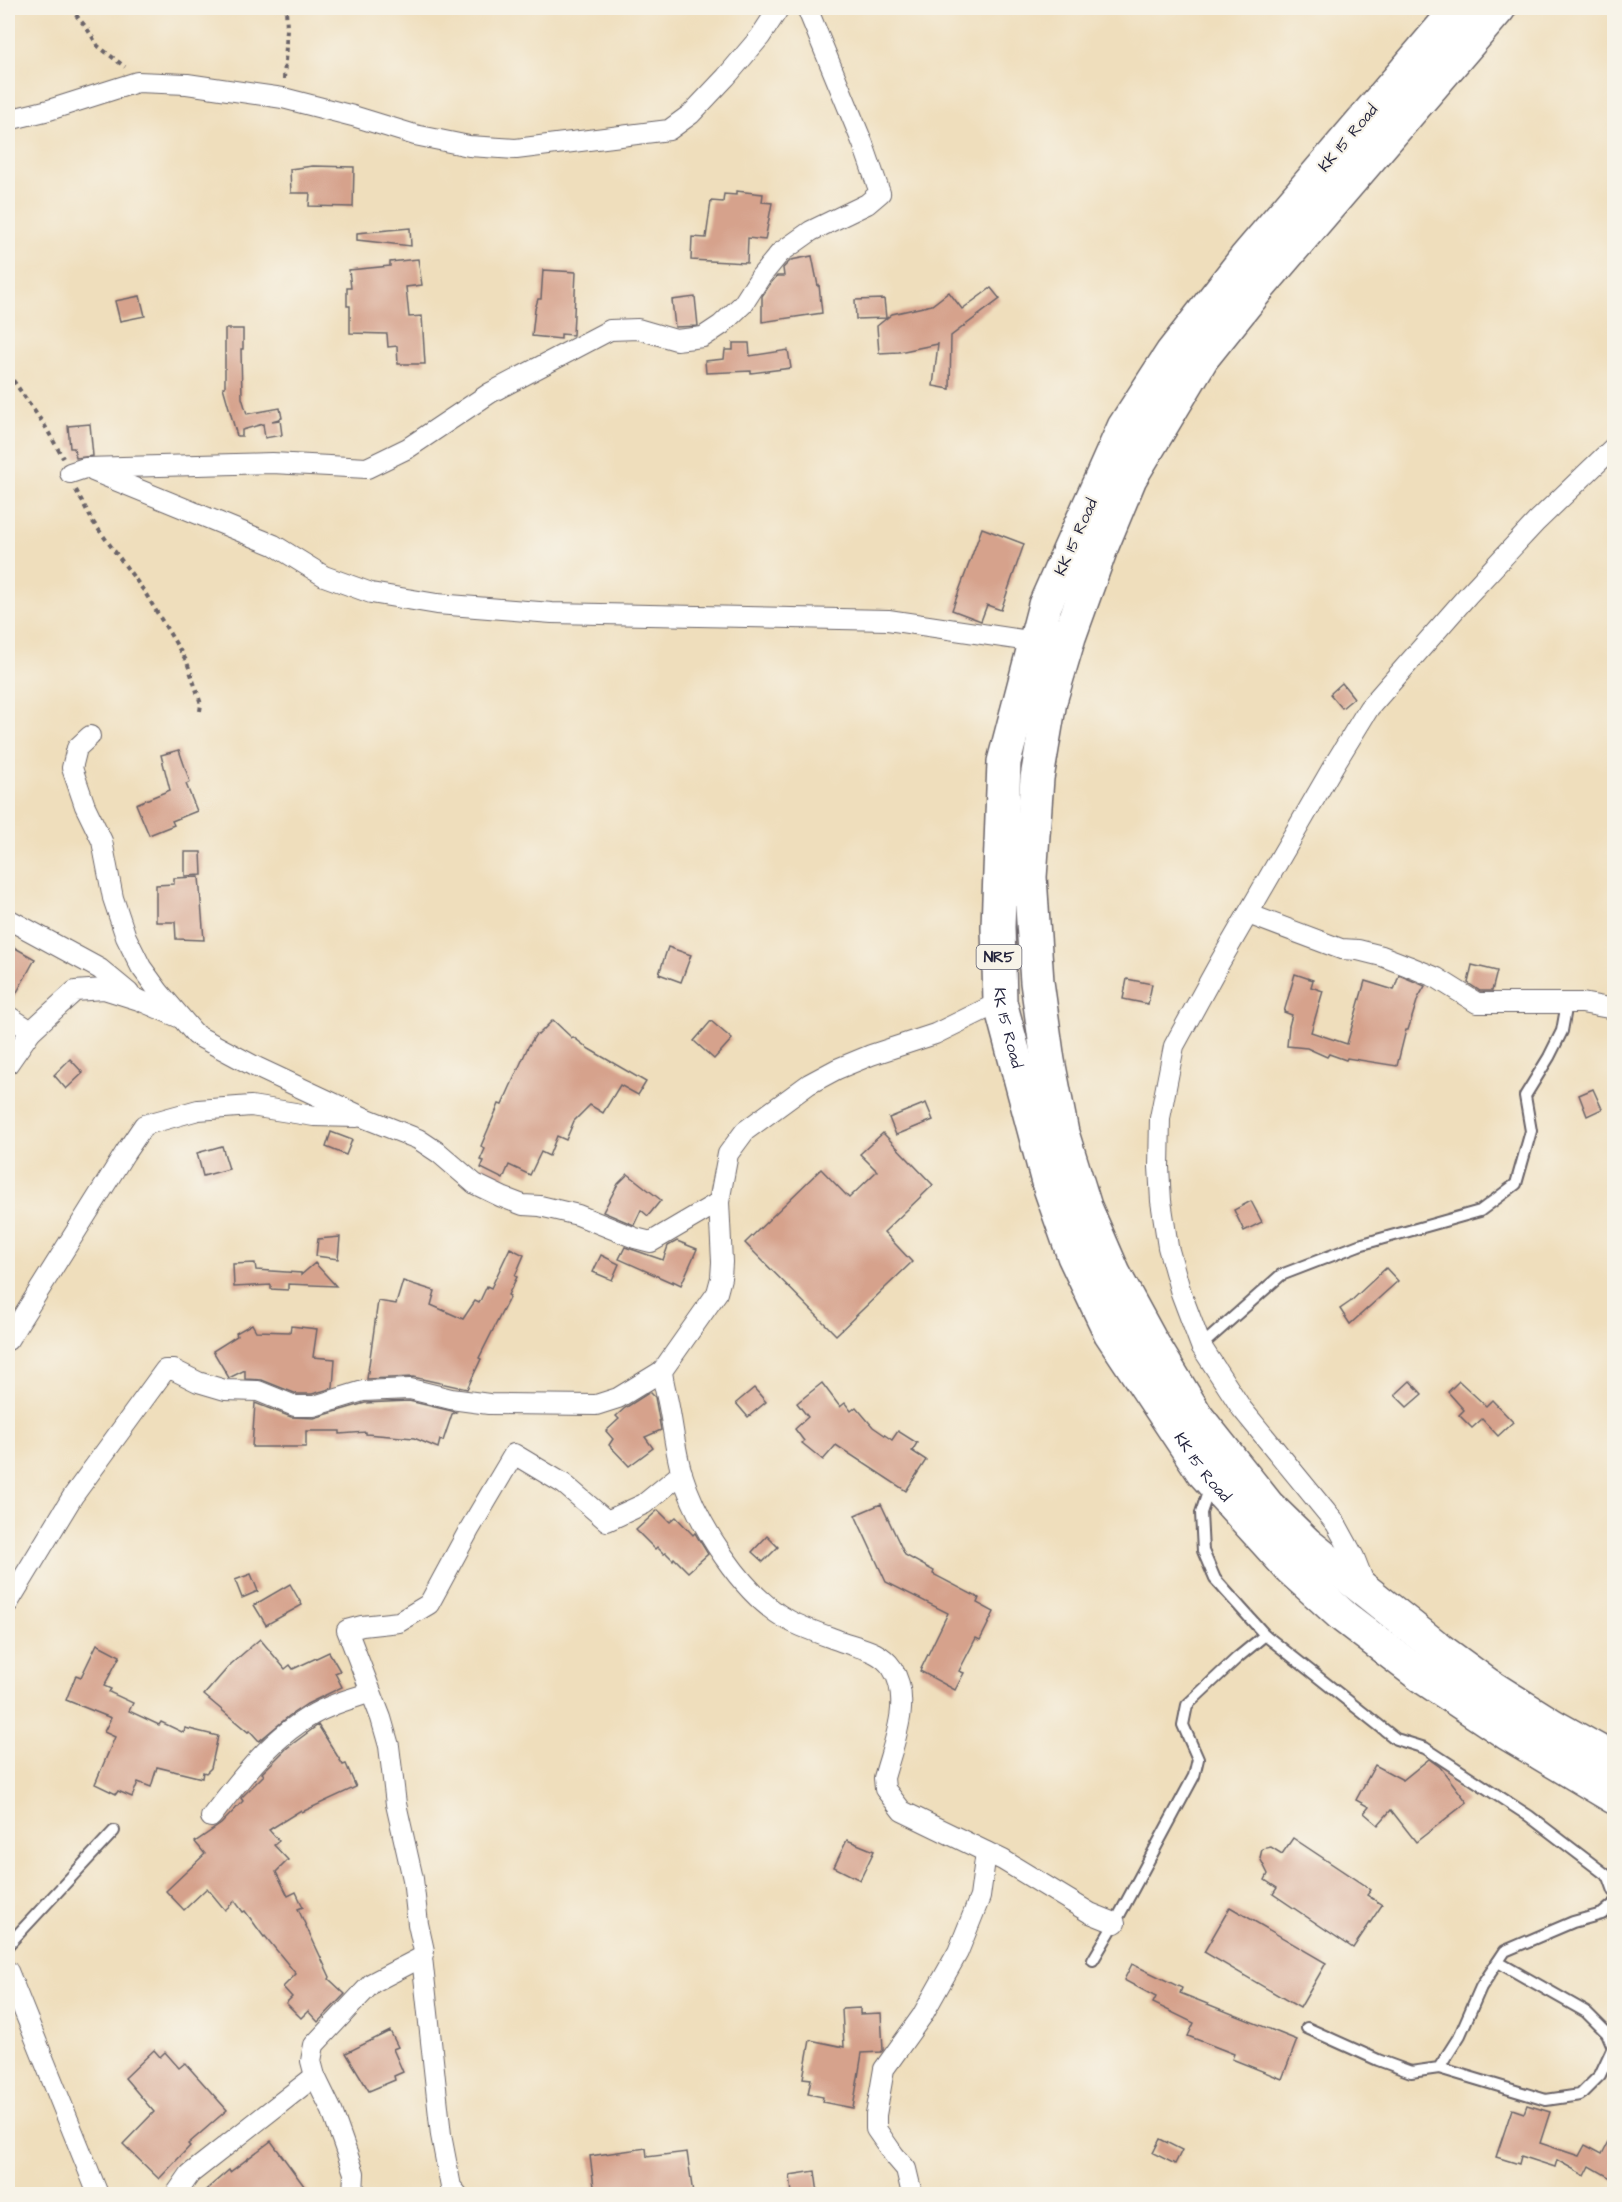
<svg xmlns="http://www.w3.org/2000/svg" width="1622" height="2202" font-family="'Architects Daughter',sans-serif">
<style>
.building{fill:#d6a28c}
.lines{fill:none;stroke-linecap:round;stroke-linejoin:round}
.lane-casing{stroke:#6a6468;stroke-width:14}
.street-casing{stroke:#6a6468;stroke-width:22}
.highway-casing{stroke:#6a6468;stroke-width:36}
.path{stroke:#6a6468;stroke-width:4;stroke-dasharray:4.5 4.5;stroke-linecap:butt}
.lane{stroke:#fff;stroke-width:10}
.street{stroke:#fff;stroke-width:20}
.highway{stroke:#fff;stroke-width:33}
.labels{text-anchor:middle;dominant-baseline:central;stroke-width:4.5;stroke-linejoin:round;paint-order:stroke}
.shield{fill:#f7f3e8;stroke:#62616f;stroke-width:1.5}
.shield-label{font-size:15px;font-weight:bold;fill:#22223b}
.street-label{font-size:16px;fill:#22223b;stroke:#f7f3e8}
</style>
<rect width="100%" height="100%" fill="#f7f3e8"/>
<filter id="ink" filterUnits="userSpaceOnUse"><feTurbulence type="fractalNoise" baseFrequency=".0167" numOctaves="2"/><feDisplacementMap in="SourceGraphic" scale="12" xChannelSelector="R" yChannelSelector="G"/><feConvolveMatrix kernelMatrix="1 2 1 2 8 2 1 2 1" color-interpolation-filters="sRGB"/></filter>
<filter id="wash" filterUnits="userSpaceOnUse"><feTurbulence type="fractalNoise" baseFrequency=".008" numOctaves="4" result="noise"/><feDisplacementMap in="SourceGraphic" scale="24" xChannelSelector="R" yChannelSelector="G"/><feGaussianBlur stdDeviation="1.35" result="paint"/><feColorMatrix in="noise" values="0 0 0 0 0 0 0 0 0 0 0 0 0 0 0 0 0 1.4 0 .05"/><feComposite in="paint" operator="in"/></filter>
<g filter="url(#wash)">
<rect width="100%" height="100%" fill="#efdebc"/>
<g id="blocks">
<g class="building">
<polygon points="313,166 354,167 353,207 309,206 310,193 291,193 290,169"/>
<polygon points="736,191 763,194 762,202 772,203 765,240 748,238 747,263 691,260 692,237 706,238 711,201 723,202 724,194 736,195"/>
<polygon points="410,228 411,246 357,240 357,233"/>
<polygon points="812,256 818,286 819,285 822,313 762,322 762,296 771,283 777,276 784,276 783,268 791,260"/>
<polygon points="418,259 422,285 406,287 409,317 422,316 425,364 398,364 397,346 388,347 387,334 350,333 350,306 347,306 347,288 351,288 349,270 390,266 390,262"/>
<polygon points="543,270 576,272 573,335 561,334 561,339 532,336 535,309 538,299 541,299"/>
<polygon points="991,288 1000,299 951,336 950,389 933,386 938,344 899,352 879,353 877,326 892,314 932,305 949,292 962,309"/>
<polygon points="140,296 145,316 120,321 115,301"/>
<polygon points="695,297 698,326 675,327 672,300"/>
<polygon points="884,299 886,318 856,319 855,300"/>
<polygon points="225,329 243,329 243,349 241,349 242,398 247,414 280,408 282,418 272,421 280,420 282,435 265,438 263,424 242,430 242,436 237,436 223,387 225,387"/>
<polygon points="733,343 749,343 750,356 788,350 791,368 751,373 751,371 706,373 705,361 724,359 725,350 733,350"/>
<polygon points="90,424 93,456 76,458 74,448 70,448 68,426"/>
<polygon points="982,528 1024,544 1001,610 987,605 981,621 952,610"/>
<polygon points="1342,683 1354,698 1342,708 1330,694"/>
<polygon points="179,750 190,782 186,784 197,811 172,821 174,825 149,835 136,804 170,790 161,755"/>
<polygon points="185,852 201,852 202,875 185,876"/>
<polygon points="199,877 204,940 176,939 175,922 156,922 156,885 174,884 174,878"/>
<polygon points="8,944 35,959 10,1005 8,1004"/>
<polygon points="668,947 691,955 681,982 659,974"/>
<polygon points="1472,965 1497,971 1492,991 1480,991 1468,983"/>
<polygon points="1295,974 1313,980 1311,987 1323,991 1311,1032 1347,1044 1365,981 1394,990 1399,975 1425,986 1418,998 1408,1030 1406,1030 1397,1066 1347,1058 1346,1060 1329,1054 1327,1057 1307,1048 1287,1046 1289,1026 1292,1015 1284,1012"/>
<polygon points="1127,979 1152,984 1148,1004 1123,999"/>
<polygon points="553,1020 572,1038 573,1037 589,1049 646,1082 638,1095 620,1085 603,1113 590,1105 574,1121 566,1140 557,1136 549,1156 541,1152 530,1175 509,1165 503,1179 481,1168 484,1161 480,1160 485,1149 481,1146 499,1104 502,1105 528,1047 536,1034 538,1035"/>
<polygon points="711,1021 732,1039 714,1059 694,1041"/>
<polygon points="70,1059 83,1073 66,1089 54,1075"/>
<polygon points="1593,1089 1602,1109 1587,1116 1579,1095"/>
<polygon points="926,1103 933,1120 896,1135 889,1118"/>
<polygon points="331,1132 352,1140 346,1155 326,1147"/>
<polygon points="883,1133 933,1185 884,1232 912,1262 836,1335 745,1243 821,1169 849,1198 877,1171 860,1154"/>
<polygon points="222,1146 229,1169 203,1176 197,1153"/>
<polygon points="628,1174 661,1200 648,1216 641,1210 634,1225 603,1212 618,1184"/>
<polygon points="1251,1201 1262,1222 1244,1231 1234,1210"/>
<polygon points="340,1237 338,1259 316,1256 318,1239"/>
<polygon points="677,1241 697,1249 681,1285 673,1281 673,1283 619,1259 625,1247 663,1260 668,1246"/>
<polygon points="510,1248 524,1255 515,1276 517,1277 508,1295 510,1296 479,1358 481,1359 467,1389 413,1377 367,1379 378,1301 396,1304 403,1281 435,1291 431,1305 463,1319 475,1301 479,1303 487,1286 491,1288"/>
<polygon points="601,1255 619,1264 612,1280 593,1272"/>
<polygon points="255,1263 256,1270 301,1273 301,1275 315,1263 336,1286 288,1284 288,1290 271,1289 271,1285 234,1287 233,1264"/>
<polygon points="1386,1268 1398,1281 1350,1324 1340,1309 1350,1302"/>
<polygon points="252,1324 256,1331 290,1332 291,1326 317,1329 313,1357 335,1359 333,1388 312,1394 297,1394 262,1380 245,1379 245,1370 229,1378 213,1351 237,1336 236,1333"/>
<polygon points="1410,1381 1422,1394 1407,1407 1395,1395"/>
<polygon points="1459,1381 1486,1406 1492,1400 1513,1422 1498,1436 1482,1419 1472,1428 1459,1415 1464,1410 1448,1392"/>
<polygon points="822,1383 840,1407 845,1403 851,1411 856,1407 873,1427 892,1440 898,1431 917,1443 912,1451 926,1460 906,1491 836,1445 823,1460 802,1443 804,1441 795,1429 808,1417 797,1403"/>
<polygon points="754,1388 766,1402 748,1417 736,1403"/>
<polygon points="650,1392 655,1397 661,1430 645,1437 653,1448 629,1466 609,1445 613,1439 606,1431 619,1419 616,1416 625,1408"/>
<polygon points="409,1401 456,1412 452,1414 443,1441 440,1440 438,1448 414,1438 366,1434 366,1432 340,1434 340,1431 306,1431 306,1447 252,1447 255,1403 291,1417 314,1418 365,1403"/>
<polygon points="881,1504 905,1555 934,1571 933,1574 979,1598 977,1603 994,1612 980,1640 976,1638 959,1671 964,1673 955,1690 920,1671 948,1613 886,1582 855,1515"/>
<polygon points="658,1510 670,1522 676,1517 693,1535 695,1533 708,1554 688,1572 674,1558 673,1560 666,1553 664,1554 657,1547 655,1549 636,1530"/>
<polygon points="767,1536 778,1547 763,1562 752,1552"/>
<polygon points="251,1574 258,1591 242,1598 235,1580"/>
<polygon points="290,1584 302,1605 266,1625 254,1605"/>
<polygon points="260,1639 285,1669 290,1665 293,1669 329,1652 340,1671 335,1673 342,1687 307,1704 289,1716 259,1741 250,1731 248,1732 204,1695 231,1664"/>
<polygon points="97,1644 120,1656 104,1686 111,1689 109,1692 133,1703 129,1711 159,1725 161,1722 184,1733 185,1728 218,1736 211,1768 206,1773 203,1772 202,1778 157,1767 151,1787 138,1782 132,1797 118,1791 116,1794 95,1784 115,1737 104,1732 111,1718 66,1700 76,1675 81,1677"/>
<polygon points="318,1725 343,1765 346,1764 356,1787 302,1812 301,1810 269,1830 279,1841 274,1845 288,1860 276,1872 288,1896 296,1892 303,1907 298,1909 330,1977 329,1979 345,1994 318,2022 308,2011 301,2018 286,2003 292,1997 283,1987 296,1974 265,1936 264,1937 245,1911 243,1912 235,1901 225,1910 207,1888 184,1910 166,1891 205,1854 195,1842 221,1824 243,1801 241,1798 264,1775 262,1773 287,1748"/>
<polygon points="1429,1759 1440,1767 1467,1802 1416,1842 1391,1810 1378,1825 1364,1813 1369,1807 1356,1800 1375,1765 1403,1780"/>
<polygon points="1293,1838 1371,1890 1367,1895 1382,1905 1353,1948 1273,1894 1277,1888 1265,1880 1268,1874 1260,1858 1262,1849 1271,1847 1282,1854"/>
<polygon points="847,1840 874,1851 860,1880 834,1867"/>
<polygon points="1230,1907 1326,1963 1300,2008 1204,1952"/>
<polygon points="1132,1964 1182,1988 1180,1993 1297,2040 1282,2079 1232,2059 1234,2054 1188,2036 1194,2023 1153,2003 1156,1997 1124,1980"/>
<polygon points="860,2008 860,2014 881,2013 883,2050 881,2052 862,2053 853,2108 822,2102 823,2097 808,2094 811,2079 803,2078 810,2040 844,2047 842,2009"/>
<polygon points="390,2031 398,2047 393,2049 403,2072 394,2076 395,2080 369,2091 346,2053"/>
<polygon points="154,2050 160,2057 165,2052 179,2068 185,2063 227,2110 188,2144 190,2146 159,2179 123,2144 154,2112 125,2078"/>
<polygon points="1527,2105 1550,2112 1540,2143 1579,2156 1585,2145 1602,2154 1614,2131 1614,2180 1590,2166 1585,2176 1557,2160 1555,2167 1521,2156 1519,2164 1496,2157 1512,2109 1524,2113"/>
<polygon points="1160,2139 1182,2150 1175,2164 1153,2153"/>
<polygon points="271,2141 310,2194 201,2194 229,2170 230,2172"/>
<polygon points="646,2148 647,2157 687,2152 693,2194 595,2194 590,2156"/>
<polygon points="815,2171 818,2194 792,2194 790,2175"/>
</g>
</g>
</g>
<g filter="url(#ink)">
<use href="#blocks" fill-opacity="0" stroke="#6a6468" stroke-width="1.5"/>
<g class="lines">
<g class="lane-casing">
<g id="lane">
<polyline points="1201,1346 1281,1275 1359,1245 1480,1211 1516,1184 1531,1131 1525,1096 1549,1057 1562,1031 1567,1003"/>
<polyline points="1210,1486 1201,1513 1203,1551 1215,1579 1265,1635 1396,1739 1425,1748 1529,1816 1609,1877 1614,1891"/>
<polyline points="8,1945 114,1831"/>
<polyline points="1093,1960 1115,1923 1194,1776 1198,1759 1183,1725 1187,1705 1237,1658 1265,1635"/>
<polyline points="1307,2028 1378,2060 1411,2072 1439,2068 1460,2035 1481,1987 1505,1951 1573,1922 1602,1914 1614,1904"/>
<polyline points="1439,2068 1546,2100 1580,2095 1600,2075 1613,2047 1607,2033 1586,2012 1498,1962"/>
</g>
</g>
<g class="street-casing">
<g id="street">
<polyline points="8,120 49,110 137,82 187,84 283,98 353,116 415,135 469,146 516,149 669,130 691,114 726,77 760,37 779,8"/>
<polyline points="93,471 274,545 324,576 371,593 437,604 552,613 888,620 1036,642"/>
<polyline points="70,473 85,468 272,463 367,468 408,448 490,393 610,330 638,329 676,340 703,337 721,325 743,304 761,276 780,253 811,231 867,204 880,193 863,144 807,8"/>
<polyline points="90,736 77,748 72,768 85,806 102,841 113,898 126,937 141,967 159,992 196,1035 254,1066 365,1118 418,1139 439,1153 475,1184 502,1197 523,1205 540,1206 578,1215 635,1238 651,1242 719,1202"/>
<polyline points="1248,914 1341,949 1358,950 1382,956 1408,966 1437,978 1477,1003 1582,1003 1614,1009"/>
<polyline points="8,919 100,969 129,993"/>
<path d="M1000,1002L935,1034L871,1055L837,1069L809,1084L745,1131L728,1154L719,1202L722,1262L721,1278L717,1293L662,1371C663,1382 666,1392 668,1402C673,1426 675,1451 682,1474C697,1523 743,1597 790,1621C806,1629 824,1635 840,1641C859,1648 880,1650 892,1668C913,1700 893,1744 884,1778L885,1789L902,1811L1003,1860L1090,1913L1115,1923"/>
<polyline points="8,1016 31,1031"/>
<polyline points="8,1064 31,1031 75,991 104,989 139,1000 178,1017"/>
<polyline points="8,1340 125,1153 144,1125 198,1110 251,1106 314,1116 357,1117"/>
<polyline points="1365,1585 1354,1557 1336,1524 1242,1409 1201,1346 1181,1293 1168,1247 1161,1201 1159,1167 1160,1118 1174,1046 1220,962 1334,765 1369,708 1468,595 1536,522 1614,447"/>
<polyline points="8,1603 73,1496 165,1370 174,1370 198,1382 225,1390 258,1391 295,1406 314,1406 363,1391 410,1389 451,1399 489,1404 596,1405 618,1398 662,1371"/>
<path d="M211,1817C244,1774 280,1726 331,1706C344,1700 358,1697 371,1692"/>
<polyline points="8,1971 98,2194"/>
<polyline points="176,2194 190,2174 315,2076"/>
<polyline points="353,2194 354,2173 332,2111 315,2076 311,2061 314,2045 372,1983 422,1957"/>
<polyline points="457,2194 451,2187 441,2135 422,1957 424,1951 418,1924 413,1879 396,1804 389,1746 381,1718 347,1630 362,1626 399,1622 429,1604 469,1530 514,1454 564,1484 607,1521 644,1504 682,1473"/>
<polyline points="912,2194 906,2169 894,2155 876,2129 876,2115 884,2069 922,2016 958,1952 980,1897 986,1852"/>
</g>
</g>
<g class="highway-casing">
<g id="highway">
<path id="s1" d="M1459,8L1245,259L1172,353L1124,427L1045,605L1004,762L998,927L1000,1002L1048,1182L1074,1256L1110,1332L1203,1472L1290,1568L1344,1617L1420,1675L1507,1733L1614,1797"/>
<polyline points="1499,8 1259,287 1202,358 1130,478 1101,548 1069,637 1050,701 1037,778 1030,877 1037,982 1048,1061 1062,1133 1085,1207 1114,1274 1149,1338 1197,1417 1268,1506 1307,1544 1440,1650 1488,1685 1553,1726 1614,1760"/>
</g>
</g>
<g class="path">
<polyline points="70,8 86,27 98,46 125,67"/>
<polyline points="284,79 287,29 286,8"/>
<polyline points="8,373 45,426 63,458"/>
<polyline points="76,490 93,522 144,591 187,662 201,704 200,711"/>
</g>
<use href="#lane" class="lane"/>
<use href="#street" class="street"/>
<use href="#highway" class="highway"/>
</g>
</g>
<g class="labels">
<rect class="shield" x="976.5" y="945" width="45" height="24" rx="4.5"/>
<g class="shield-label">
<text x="999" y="957">NR5</text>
</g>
<g class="street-label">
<text transform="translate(1348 138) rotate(-50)">KK 15 Road</text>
<text transform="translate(1076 537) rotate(-66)">KK 15 Road</text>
<text stroke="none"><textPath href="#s1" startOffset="1161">KK 15 Road</textPath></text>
<text stroke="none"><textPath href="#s1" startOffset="1647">KK 15 Road</textPath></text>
</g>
</g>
<rect width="1622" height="2202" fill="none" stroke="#f7f3e8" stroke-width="30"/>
</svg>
